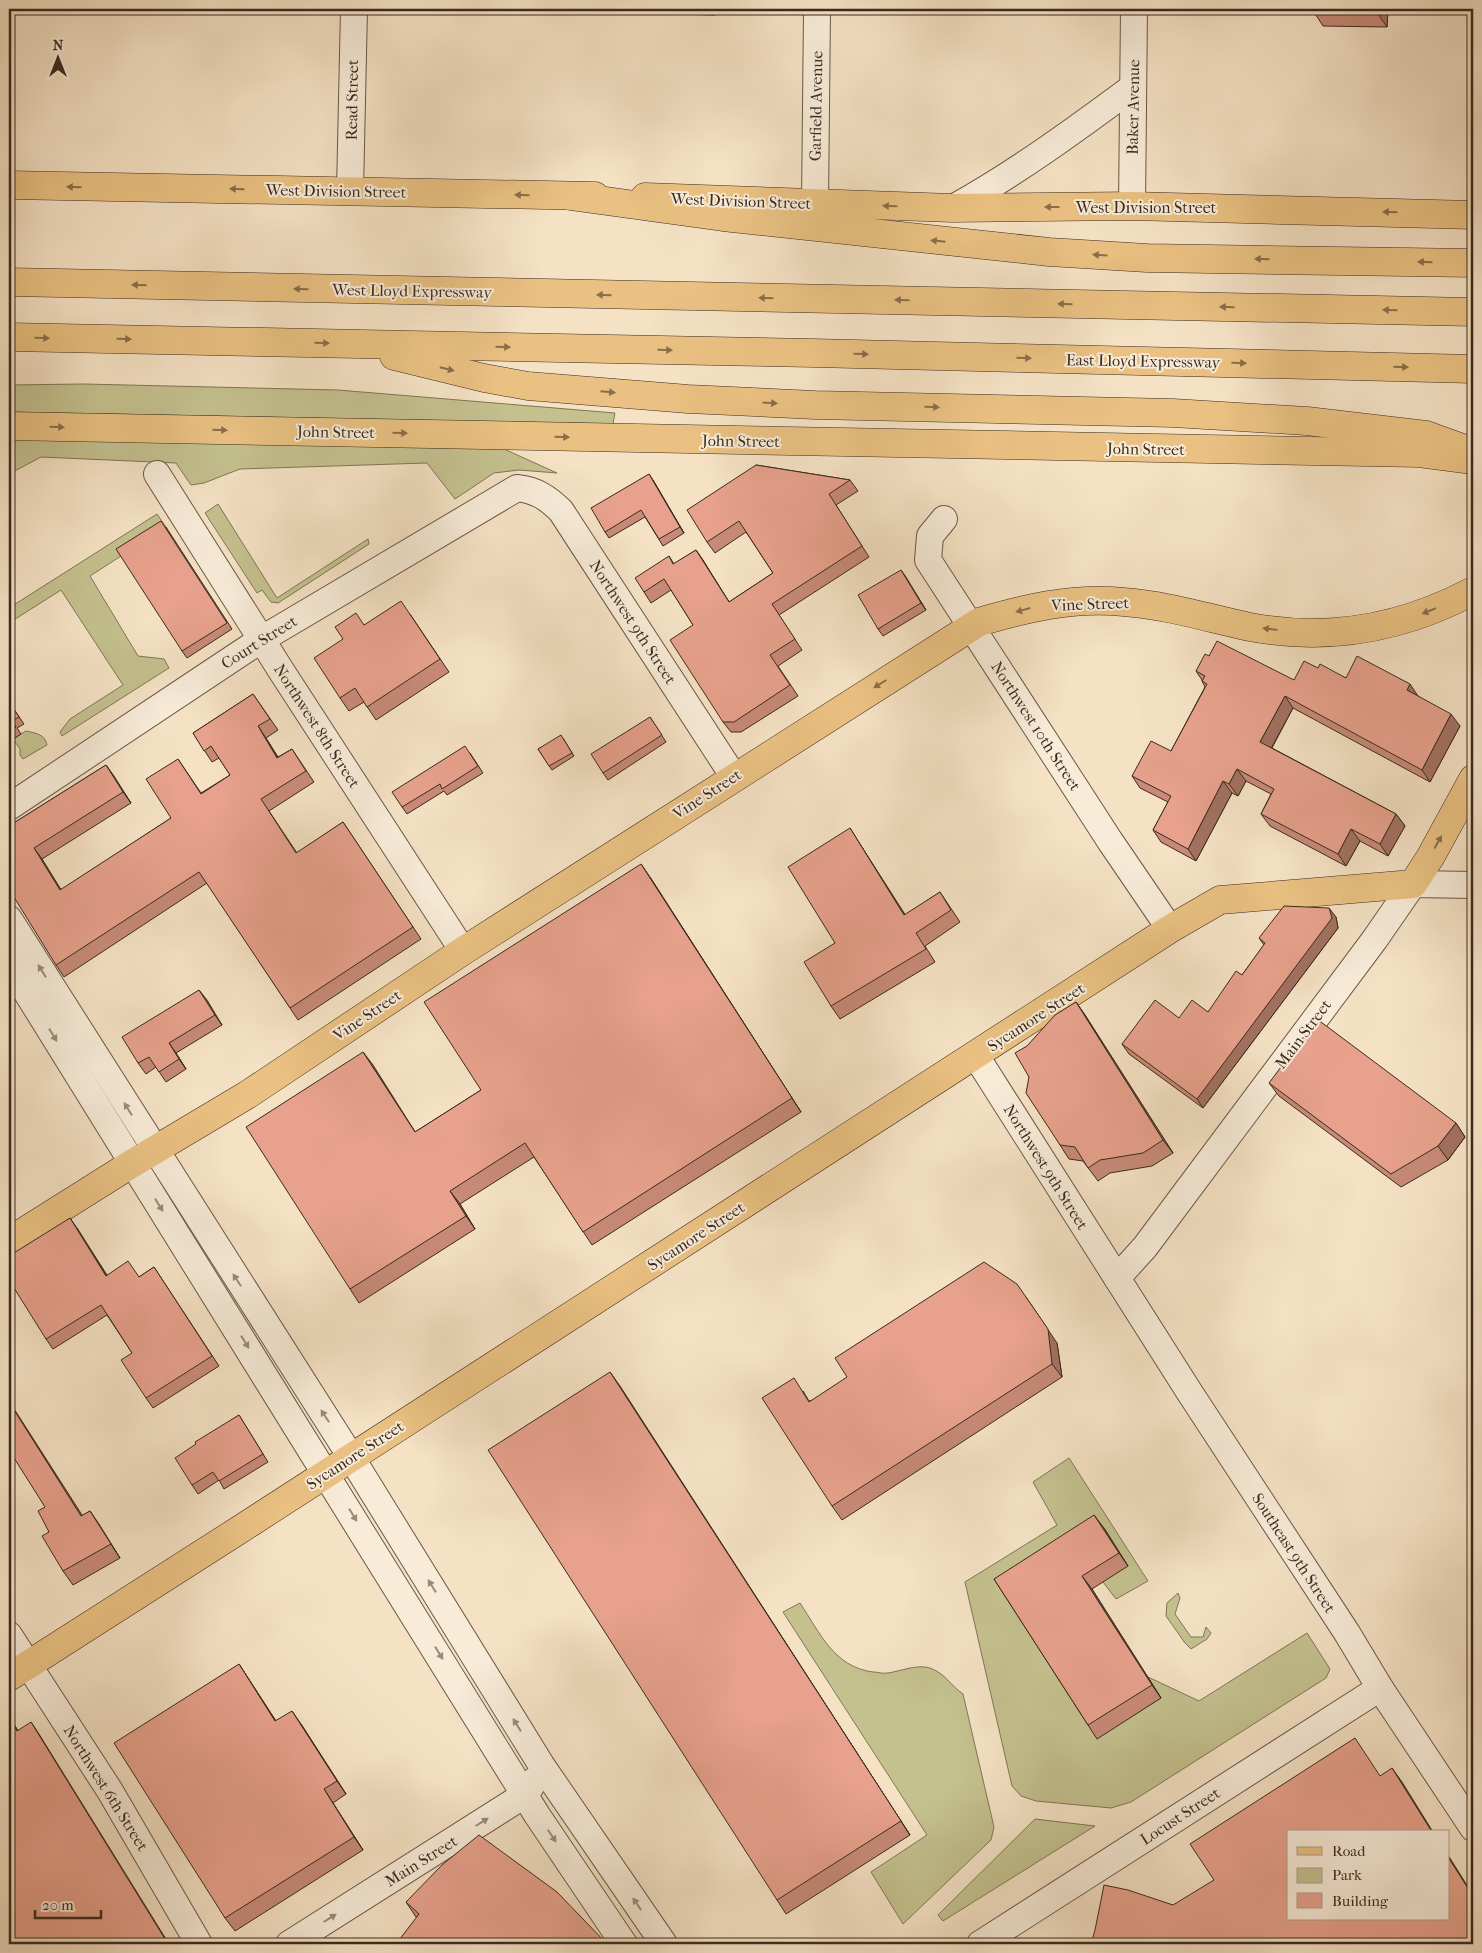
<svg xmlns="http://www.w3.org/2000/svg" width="1482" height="1953" font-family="'IM FELL French Canon',serif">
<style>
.green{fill:#c4c18f;stroke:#7f7656}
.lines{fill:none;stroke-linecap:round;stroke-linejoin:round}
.minor-casing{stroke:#695847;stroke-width:28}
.major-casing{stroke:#3a2a1d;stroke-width:29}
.highway-casing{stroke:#3a2a1d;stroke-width:29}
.minor{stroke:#f8ecd9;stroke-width:26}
.major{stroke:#eac182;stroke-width:28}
.highway{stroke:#eac182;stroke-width:28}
.wall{fill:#c78a78;stroke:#3a2a1d}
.shaded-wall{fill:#a27162;stroke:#3a2a1d}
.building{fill:#e7a18c;stroke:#3a2a1d}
.oneway{fill:#896e4a}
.oneway2{fill:#998b7b}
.labels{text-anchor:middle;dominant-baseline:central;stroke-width:4;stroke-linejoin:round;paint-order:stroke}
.street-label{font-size:16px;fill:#3a2a1d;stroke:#f8ecd9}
</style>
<rect width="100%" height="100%" fill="#f5e2c5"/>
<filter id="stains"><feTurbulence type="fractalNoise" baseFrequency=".004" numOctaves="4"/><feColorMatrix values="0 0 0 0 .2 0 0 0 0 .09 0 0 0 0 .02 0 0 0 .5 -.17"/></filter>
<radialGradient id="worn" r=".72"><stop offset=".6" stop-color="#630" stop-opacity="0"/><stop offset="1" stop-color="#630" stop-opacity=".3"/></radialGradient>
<g class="green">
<polygon points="84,384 338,390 615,413 613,424 9,412 9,385"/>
<polygon points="9,439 504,449 557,473 519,470 494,473 455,499 427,463 240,469 204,483 191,485 176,463 41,457 9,474"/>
<polygon points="218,504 277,598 368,539 369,544 278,603 271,602 262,590 257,593 205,513"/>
<polygon points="157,514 166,527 90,576 138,656 164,659 169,668 62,736 60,732 70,719 123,685 61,590 9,623 9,608"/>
<path d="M26,731C35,733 45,734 47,745L23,759L20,755V749L13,739Z"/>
<polygon points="1069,1458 1148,1581 1116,1599 1103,1582 1003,1592 1097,1738 1161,1698 1148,1677 1199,1701 1307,1633 1330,1669 1326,1678 1131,1802 1111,1808 1036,1801 1021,1796 1012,1786 965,1582 1057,1525 1033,1482"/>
<polygon points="1178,1593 1180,1598 1175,1614 1191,1637 1203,1637 1206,1627 1211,1633 1207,1639 1191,1649 1185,1643 1166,1616 1167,1603"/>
<path d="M800,1603C820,1633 834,1667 873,1672C878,1672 883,1674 888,1673C901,1671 917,1664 930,1668C946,1674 950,1685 963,1694L994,1827L991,1840L903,1924L871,1872L927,1835L783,1612Z"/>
<polygon points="1035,1819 1095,1826 943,1921 938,1915"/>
</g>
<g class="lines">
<g class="minor-casing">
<g id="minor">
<polyline points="350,191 354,9"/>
<polyline points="815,204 817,9"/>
<polyline points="1132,206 1134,9"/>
<path d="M953,208C1016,173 1075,130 1133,87"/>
<polyline points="157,474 282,672 463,951"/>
<polyline points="944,519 930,536 928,560 1110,841 1170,929"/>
<path d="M9,807L262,639L517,488C536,490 548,498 561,511L734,777"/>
<polyline points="9,919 351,1457 542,1766 664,1944"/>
<polyline points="9,964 537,1815 624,1944"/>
<polyline points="976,1056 1190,1393 1347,1633 1380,1688 1473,1828"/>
<polyline points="1117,1278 1145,1247 1375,939 1413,884 1473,885"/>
<polyline points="9,1635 110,1791 199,1944"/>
<polyline points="289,1944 526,1794 535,1780"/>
<polyline points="980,1944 1380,1688"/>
</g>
</g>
<g class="major-casing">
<g id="major">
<polyline points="9,185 595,196"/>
<polyline points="645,197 953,208 1132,206 1473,215"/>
<polyline points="9,426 1419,453 1473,460"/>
<path d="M9,1241L133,1163L247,1095L463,951L979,622C1027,608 1072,597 1124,602C1166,605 1208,618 1250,627C1329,642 1403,628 1473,591"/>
<polyline points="9,1677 236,1532 1170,929 1220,900 1413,884 1431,856 1473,779"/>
</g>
</g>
<g class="highway-casing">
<g id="highway">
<polyline points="570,196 723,217 1049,252 1147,258 1473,263"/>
<polyline points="9,282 1473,312"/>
<polyline points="9,337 813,353 1473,369"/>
<polyline points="394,356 484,378 528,386 688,399 815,405 1173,413 1307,421 1426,435 1473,452"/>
</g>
</g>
<use href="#minor" class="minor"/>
<use href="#major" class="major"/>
<use href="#highway" class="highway"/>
</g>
<g class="wall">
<polygon points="672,9 715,9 715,15 676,14"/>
<polygon points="1314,9 1388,9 1387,27 1323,26 1314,12"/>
<polygon points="756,465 850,480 858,491 836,505 869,557 779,615 802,650 778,666 798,696 741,732 731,732 723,722 693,625 671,590 651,603 644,592 669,556 674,564 696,550 729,602 773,573 746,532 715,553 707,542"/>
<polygon points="653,480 684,533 663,546 645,517 609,538 605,532"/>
<polygon points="166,527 232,629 187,658 182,651"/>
<polygon points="901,570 926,610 883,636 878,629"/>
<polygon points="410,614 449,672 376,720 364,702 349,711 340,698 364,625"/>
<polygon points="1209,656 1294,680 1318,668 1346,678 1418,696 1460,726 1430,782 1293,708 1272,748 1396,814 1405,826 1388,856 1360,841 1346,866 1270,826 1261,814 1271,794 1246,781 1238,796 1232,793 1196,861 1161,842 1153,830 1168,802 1140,788 1132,776 1171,751 1205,687 1202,681 1202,680 1196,671"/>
<polygon points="253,694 278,730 266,738 278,757 292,749 314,782 269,811 297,853 343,822 421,939 298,1020 207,883 64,977 56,965 9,826 106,765 131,803 42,859 61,890 171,818 178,759 201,793 230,775 219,758 212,762 193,733"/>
<polygon points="9,702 24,724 17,728 21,734 9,742"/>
<polygon points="650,717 666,742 608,780 603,773"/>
<polygon points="563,738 574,756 552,770 538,749"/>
<polygon points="470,753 483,773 447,795 444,791 407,814 402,807"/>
<polygon points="858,841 905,915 940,892 960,922 925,946 935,962 840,1019 831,1006 835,943"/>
<polygon points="650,877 801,1112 592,1245 534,1157 460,1204 475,1229 359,1303 350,1289 363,1052 415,1132 481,1090"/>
<polygon points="1336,917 1338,928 1203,1108 1129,1054 1122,1044 1179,1018 1208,1012 1242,975 1264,945 1259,938"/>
<polygon points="199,990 222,1025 176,1053 186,1069 166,1082 156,1067 146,1074 138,1063"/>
<polygon points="1076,1002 1085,1015 1173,1153 1152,1166 1110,1173 1098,1181 1083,1161 1069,1159 1060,1145 1029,1077 1027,1046"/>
<polygon points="1269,1083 1456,1123 1465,1137 1448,1160 1401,1187 1279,1096"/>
<polygon points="77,1228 107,1275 139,1277 154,1267 219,1366 153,1408 146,1398 132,1353 107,1315 53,1349 46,1339"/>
<polygon points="1057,1343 1062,1377 842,1520 832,1506 803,1391 809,1401"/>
<polygon points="610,1372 910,1835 786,1914 777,1900"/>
<polygon points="239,1415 268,1462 224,1489 219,1480 198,1494 192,1485 196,1444"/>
<polygon points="45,1507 82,1516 90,1511 120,1558 73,1585 63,1571 49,1532"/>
<polygon points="1104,1528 1128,1566 1092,1589 1161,1698 1097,1739 994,1579"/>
<polygon points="239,1664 276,1721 301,1724 346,1794 333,1803 363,1850 235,1931 225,1918"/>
<polygon points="406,1902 607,1944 416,1917"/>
</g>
<g class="shaded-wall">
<polygon points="711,9 715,9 715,15"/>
<polygon points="1378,9 1388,9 1387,27 1378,14"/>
<polygon points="649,474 653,480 684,533 680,527"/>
<polygon points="696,550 703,560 736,613 729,602"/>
<polygon points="901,570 906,577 926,610 921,603"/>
<polygon points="1410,684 1418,696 1407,690"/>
<polygon points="1285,696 1293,708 1268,754 1260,742"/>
<polygon points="1451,714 1460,726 1430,782 1422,770"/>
<polygon points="258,726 266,738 285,769 277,758"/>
<polygon points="106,765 114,776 131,803 123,792"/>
<polygon points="1237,769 1246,781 1238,796 1229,784"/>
<polygon points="1223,781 1232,793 1196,861 1188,849"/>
<polygon points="1396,814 1405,826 1388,856 1380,844"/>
<polygon points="850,828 858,841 913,927 904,915"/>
<polygon points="1351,829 1360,841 1346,866 1338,854"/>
<polygon points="34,848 42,859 68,901 60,890"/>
<polygon points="641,864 650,877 801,1112 792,1098"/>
<polygon points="1329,908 1336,917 1338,928 1203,1108 1197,1099"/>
<polygon points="199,990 207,1000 222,1025 215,1015"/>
<polygon points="1076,1002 1085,1015 1173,1153 1163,1140"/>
<polygon points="169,1043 176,1053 186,1069 179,1059"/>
<polygon points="363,1052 373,1065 424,1146 415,1132"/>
<polygon points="1456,1123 1465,1137 1448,1160 1438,1146"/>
<polygon points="450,1191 460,1204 475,1229 466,1216"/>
<polygon points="70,1218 77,1228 113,1286 106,1276"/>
<polygon points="1026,1297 1057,1343 1062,1377 1052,1364"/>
<polygon points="610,1372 620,1386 910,1835 901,1821"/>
<polygon points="9,1401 91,1529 81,1516 9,1402"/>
<polygon points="90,1511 99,1524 120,1558 111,1544"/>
<polygon points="1094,1515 1104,1528 1128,1566 1119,1553"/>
<polygon points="1082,1576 1092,1589 1161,1698 1152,1685"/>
<polygon points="239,1664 248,1678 285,1735 275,1721"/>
<polygon points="292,1711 301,1724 346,1794 337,1781"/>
<polygon points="9,1715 11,1719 25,1742 17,1731 9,1717"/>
<polygon points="31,1722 39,1734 169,1944 165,1944"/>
<polygon points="1392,1768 1402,1782 1433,1832 1432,1832"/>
<polygon points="324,1789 333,1803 363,1850 354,1837"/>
<polygon points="1448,1855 1473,1895 1473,1896 1448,1857"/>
</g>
<g class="building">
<polygon points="1314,9 1378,9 1378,14 1314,12"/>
<polygon points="756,465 850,480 829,494 862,546 772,604 795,639 770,655 790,685 734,722 723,722 670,640 693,625 664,579 644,592 635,578 669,556 673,564 696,550 729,602 773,573 739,521 707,542 687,510"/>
<polygon points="649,474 680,527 659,539 641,510 605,532 591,508"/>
<polygon points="161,521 227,623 182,651 116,549"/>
<polygon points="901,570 921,603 878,629 858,595"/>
<polygon points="401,601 440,659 367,707 355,688 340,698 314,658 343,639 335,627 356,613 364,625"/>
<polygon points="1217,641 1294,680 1304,661 1318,668 1320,664 1346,678 1357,656 1410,684 1407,690 1451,714 1422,770 1285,696 1260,742 1396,814 1380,844 1351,829 1338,854 1261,814 1274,789 1237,769 1229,784 1223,781 1188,849 1153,830 1171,796 1132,776 1151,741 1171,751 1207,684 1202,681 1205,676 1196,671 1205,654 1209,656"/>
<polygon points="253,694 270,719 258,726 277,758 292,749 306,771 261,799 296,853 343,822 413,927 290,1008 199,872 56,965 9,889 9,826 106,765 123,792 34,848 60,890 171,818 146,779 178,759 201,794 230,775 211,746 204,751 193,733"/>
<polygon points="9,702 19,717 12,721 16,727 9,732"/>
<polygon points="650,717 662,735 603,773 591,754"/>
<polygon points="561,735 572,753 549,766 538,749"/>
<polygon points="465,746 478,766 442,789 440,784 402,807 392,792"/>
<polygon points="850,828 904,915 940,892 951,910 916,933 926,949 831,1006 804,962 835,943 788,867"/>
<polygon points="641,864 792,1098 583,1232 525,1143 450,1191 466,1216 350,1289 246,1127 363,1052 415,1132 481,1090 424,1002"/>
<polygon points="1284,906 1329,908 1332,918 1197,1099 1122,1044 1155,1000 1179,1018 1192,1000 1208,1012 1236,971 1242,975 1265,943 1259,938"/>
<polygon points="199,990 215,1015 169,1043 179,1059 159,1072 149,1057 138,1063 122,1037"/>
<polygon points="1076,1002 1163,1140 1143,1153 1100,1160 1088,1168 1075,1147 1060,1145 1026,1093 1029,1077 1015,1053 1027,1046 1055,1015"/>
<polygon points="1317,1019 1456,1123 1438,1146 1391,1174 1269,1083"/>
<polygon points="70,1218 106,1276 128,1261 139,1277 154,1267 212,1356 146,1398 121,1360 132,1353 101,1305 46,1339 9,1280 9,1256"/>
<polygon points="984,1262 1017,1284 1048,1329 1052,1364 832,1506 762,1398 794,1378 809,1402 847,1377 835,1358"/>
<polygon points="610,1372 901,1821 777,1900 488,1450"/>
<polygon points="9,1402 81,1516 90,1511 111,1544 63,1571 42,1536 49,1532 38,1511 45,1507 9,1450"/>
<polygon points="239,1415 263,1454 219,1481 213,1472 192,1485 175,1458 196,1444 195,1442"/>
<polygon points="1094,1515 1119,1553 1082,1576 1152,1685 1088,1725 994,1579"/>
<polygon points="239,1664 275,1721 292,1711 337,1781 324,1789 354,1837 225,1918 114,1743"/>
<polygon points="9,1717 17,1731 31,1722 165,1939 165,1944 9,1944"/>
<polygon points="1355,1738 1380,1776 1392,1768 1432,1832 1288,1832 1288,1919 1448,1919 1448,1857 1473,1896 1473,1944 1091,1944 1095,1930 1104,1885 1128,1890 1173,1905 1214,1880 1190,1844"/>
<polygon points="479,1835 557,1892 607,1944 396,1944 419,1914 406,1902 442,1865"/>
</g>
<defs><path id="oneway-solid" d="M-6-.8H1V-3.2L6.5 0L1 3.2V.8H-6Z" transform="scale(1.25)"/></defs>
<g class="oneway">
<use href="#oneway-solid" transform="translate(74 187) rotate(-179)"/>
<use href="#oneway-solid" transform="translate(237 189) rotate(-179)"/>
<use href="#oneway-solid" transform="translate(522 195) rotate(-179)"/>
<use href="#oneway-solid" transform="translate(890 206) rotate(-178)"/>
<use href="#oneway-solid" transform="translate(1052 207) rotate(180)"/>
<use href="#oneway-solid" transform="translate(1390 212) rotate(-178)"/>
<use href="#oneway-solid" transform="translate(938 241) rotate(-174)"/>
<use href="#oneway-solid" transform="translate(1100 255) rotate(-177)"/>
<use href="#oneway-solid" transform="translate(1262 259) rotate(-179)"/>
<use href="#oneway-solid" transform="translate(1425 262) rotate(-179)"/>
<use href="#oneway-solid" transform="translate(139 285) rotate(-179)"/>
<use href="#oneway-solid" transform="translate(301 289) rotate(-179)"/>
<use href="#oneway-solid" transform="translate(604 295) rotate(-179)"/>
<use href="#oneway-solid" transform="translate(766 298) rotate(-179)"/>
<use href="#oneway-solid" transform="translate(902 300) rotate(-179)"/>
<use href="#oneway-solid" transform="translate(1065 304) rotate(-179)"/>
<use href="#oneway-solid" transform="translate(1227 307) rotate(-179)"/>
<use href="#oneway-solid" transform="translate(1390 310) rotate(-179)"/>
<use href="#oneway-solid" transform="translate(42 338) rotate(1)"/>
<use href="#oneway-solid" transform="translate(124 339) rotate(1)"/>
<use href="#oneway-solid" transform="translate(322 343) rotate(1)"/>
<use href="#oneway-solid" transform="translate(503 347) rotate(1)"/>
<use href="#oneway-solid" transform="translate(665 350) rotate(1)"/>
<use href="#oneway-solid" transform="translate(861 354) rotate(1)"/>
<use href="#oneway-solid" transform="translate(1024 358) rotate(1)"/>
<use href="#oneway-solid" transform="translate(1239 363) rotate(1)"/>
<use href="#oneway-solid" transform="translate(1401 367) rotate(1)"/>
<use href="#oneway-solid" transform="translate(447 369) rotate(14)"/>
<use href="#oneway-solid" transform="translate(608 392) rotate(5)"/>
<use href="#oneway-solid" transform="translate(770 403) rotate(3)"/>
<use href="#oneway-solid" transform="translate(932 407) rotate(1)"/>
<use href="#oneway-solid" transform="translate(57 427) rotate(1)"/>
<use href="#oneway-solid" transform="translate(220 430) rotate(1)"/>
<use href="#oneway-solid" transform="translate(400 433) rotate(1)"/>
<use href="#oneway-solid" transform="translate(562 437) rotate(1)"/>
<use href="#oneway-solid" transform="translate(1023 610) rotate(164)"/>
<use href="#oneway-solid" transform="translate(1429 611) rotate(158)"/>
<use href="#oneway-solid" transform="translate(1270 629) rotate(-173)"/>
<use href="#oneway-solid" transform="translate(880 684) rotate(148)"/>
<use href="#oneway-solid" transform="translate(1438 842) rotate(-61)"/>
</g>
<g class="oneway2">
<use href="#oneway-solid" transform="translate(42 971) rotate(-122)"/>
<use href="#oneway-solid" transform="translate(53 1035) rotate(58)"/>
<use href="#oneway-solid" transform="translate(128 1109) rotate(-122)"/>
<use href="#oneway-solid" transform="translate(159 1205) rotate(58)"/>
<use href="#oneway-solid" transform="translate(237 1280) rotate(-123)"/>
<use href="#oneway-solid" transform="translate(245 1342) rotate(58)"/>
<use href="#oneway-solid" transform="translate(325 1416) rotate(-123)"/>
<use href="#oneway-solid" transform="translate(353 1515) rotate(58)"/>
<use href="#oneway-solid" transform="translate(432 1586) rotate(-122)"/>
<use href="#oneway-solid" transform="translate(439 1653) rotate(58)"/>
<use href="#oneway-solid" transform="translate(517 1725) rotate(-122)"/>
<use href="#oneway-solid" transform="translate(482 1822) rotate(-32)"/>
<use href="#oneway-solid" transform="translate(552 1836) rotate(56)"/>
<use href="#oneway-solid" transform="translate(637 1904) rotate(-124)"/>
<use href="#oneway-solid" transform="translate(330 1918) rotate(-32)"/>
</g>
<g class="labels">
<g class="street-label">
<text transform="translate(352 100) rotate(-89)">Read Street</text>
<text transform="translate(816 106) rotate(-89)">Garfield Avenue</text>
<text transform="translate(1133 107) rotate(-89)">Baker Avenue</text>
<text transform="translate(336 191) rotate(1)">West Division Street</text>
<text transform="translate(741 201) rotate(2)">West Division Street</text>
<text x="1146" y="207">West Division Street</text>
<text transform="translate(412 291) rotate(1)">West Lloyd Expressway</text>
<text transform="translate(1143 361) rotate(1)">East Lloyd Expressway</text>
<text transform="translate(336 432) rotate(1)">John Street</text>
<text transform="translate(741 441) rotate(1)">John Street</text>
<text transform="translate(1146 449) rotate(1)">John Street</text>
<text transform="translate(1090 604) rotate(-2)">Vine Street</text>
<text transform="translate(633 622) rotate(57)">Northwest 9th Street</text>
<text transform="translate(259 642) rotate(-32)">Court Street</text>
<text transform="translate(317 726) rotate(57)">Northwest 8th Street</text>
<text transform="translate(1036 726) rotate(57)">Northwest 10th Street</text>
<text transform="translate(707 794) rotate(-33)">Vine Street</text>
<text transform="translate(367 1015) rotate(-34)">Vine Street</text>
<text transform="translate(1036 1017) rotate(-33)">Sycamore Street</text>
<text transform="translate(1303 1034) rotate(-53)">Main Street</text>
<text transform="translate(1046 1167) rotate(58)">Northwest 9th Street</text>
<text transform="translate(696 1236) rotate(-33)">Sycamore Street</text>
<text transform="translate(355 1455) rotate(-33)">Sycamore Street</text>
<text transform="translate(1294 1553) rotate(57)">Southeast 9th Street</text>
<text transform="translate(106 1788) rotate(58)">Northwest 6th Street</text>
<text transform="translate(1180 1816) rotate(-33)">Locust Street</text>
<text transform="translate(421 1861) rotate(-32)">Main Street</text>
</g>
</g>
<rect width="1482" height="1953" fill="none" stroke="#f5e2c5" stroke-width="30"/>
<rect x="10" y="10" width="1462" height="1933" fill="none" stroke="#3a2a1d" stroke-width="2.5"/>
<rect x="15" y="15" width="1452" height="1923" fill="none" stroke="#3a2a1d"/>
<rect x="1287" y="1830" width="162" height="90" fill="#f8ecd9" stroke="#ac9e8e"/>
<rect x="1297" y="1847" width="25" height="8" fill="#eac182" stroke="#ac9e8e"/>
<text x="1332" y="1856" font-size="15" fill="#3a2a1d">Road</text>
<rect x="1297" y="1868" width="25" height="15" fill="#c4c18f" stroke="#ac9e8e"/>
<text x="1332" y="1880" font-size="15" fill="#3a2a1d">Park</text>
<rect x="1297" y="1893" width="25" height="15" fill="#e7a18c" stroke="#ac9e8e"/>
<text x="1332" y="1906" font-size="15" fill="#3a2a1d">Building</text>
<g transform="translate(58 58)" stroke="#f8ecd9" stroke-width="4" paint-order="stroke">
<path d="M0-4L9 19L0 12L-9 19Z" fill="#3a2a1d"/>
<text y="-8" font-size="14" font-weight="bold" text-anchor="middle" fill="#3a2a1d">N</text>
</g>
<path d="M35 1910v8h66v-8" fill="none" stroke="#3a2a1d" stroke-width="2.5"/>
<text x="42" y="1910" font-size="15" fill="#3a2a1d" stroke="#f8ecd9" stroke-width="4" paint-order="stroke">20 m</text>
<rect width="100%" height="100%" filter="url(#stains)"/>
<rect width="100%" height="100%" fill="url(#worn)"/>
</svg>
